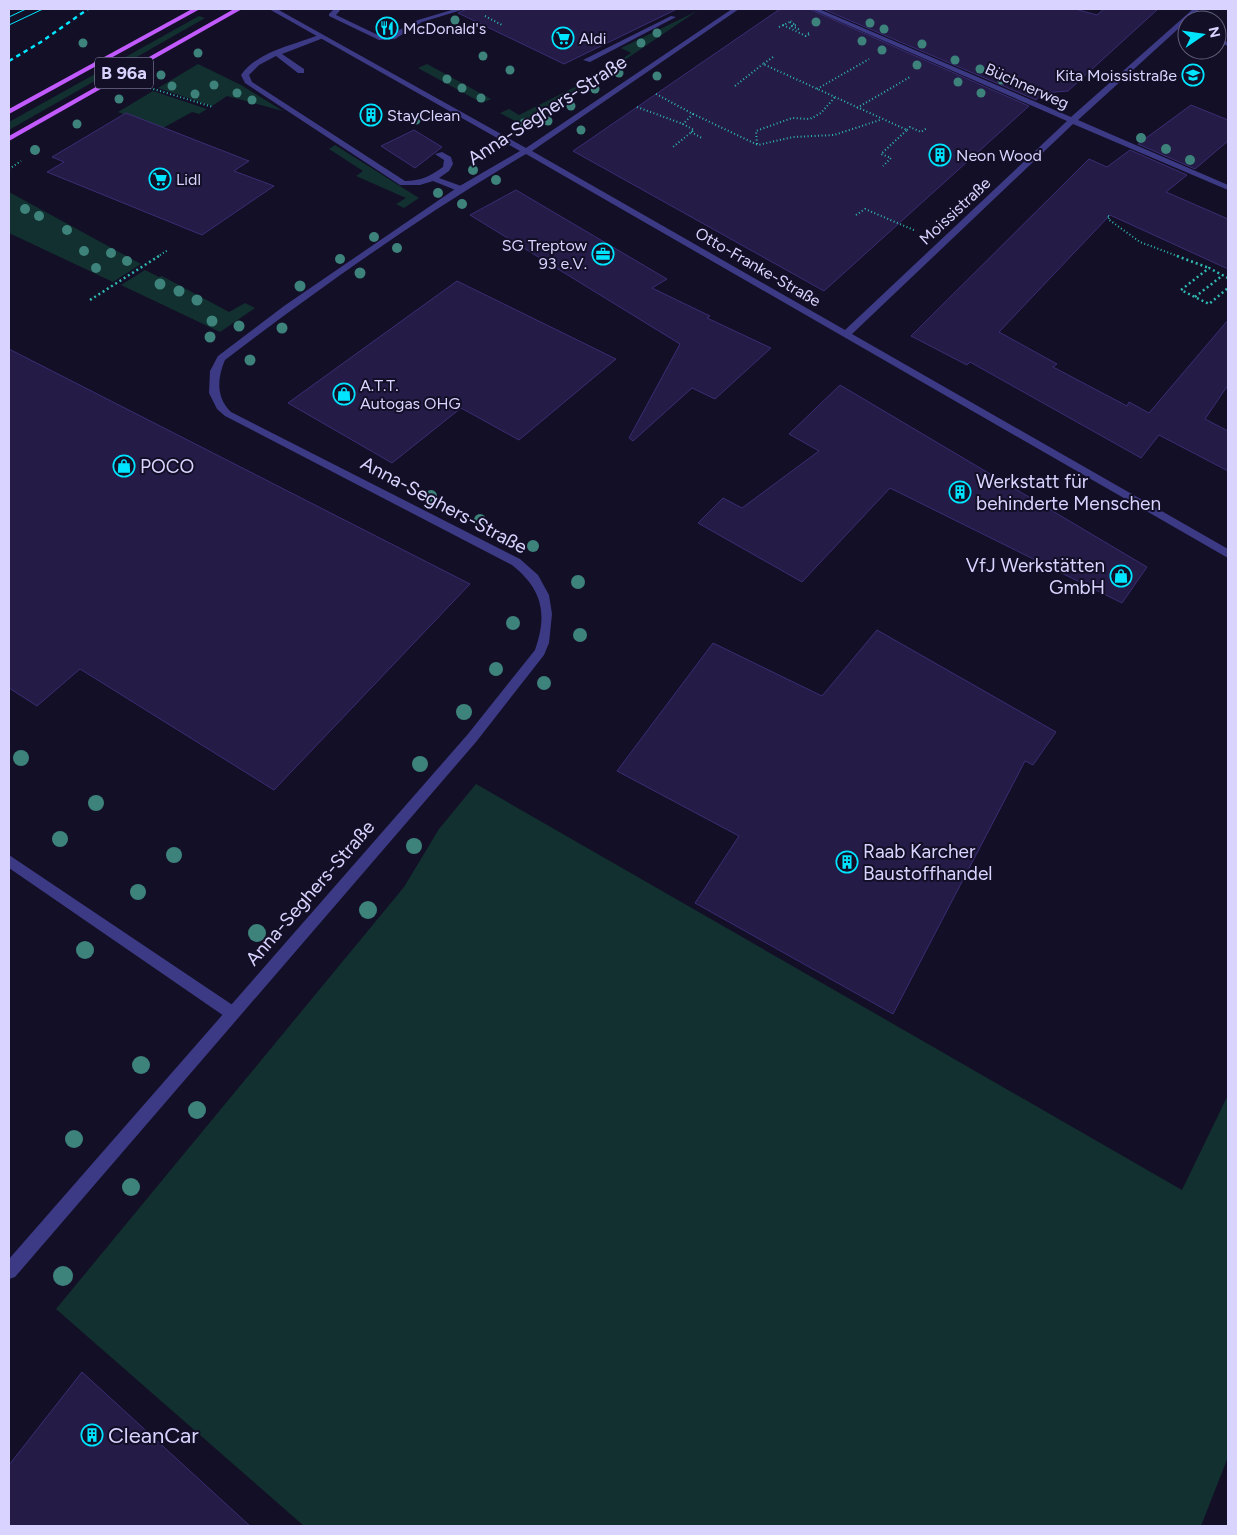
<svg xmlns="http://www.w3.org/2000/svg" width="1237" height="1535" font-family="Figtree,sans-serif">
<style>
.green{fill:#12302f}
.building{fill:#241b47;stroke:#3b2d73}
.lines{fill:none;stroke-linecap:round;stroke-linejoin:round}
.path-far1{stroke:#2fb8b0;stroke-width:2;stroke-dasharray:1 2.5;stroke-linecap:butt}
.path{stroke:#2fb8b0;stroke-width:2.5;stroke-dasharray:2 3;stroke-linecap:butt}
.lane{fill:#3d3a85;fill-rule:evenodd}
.street{fill:#3d3a85;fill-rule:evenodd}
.primary{fill:#c25bff;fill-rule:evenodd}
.tram{stroke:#00e5ff;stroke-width:1}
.rail{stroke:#00e5ff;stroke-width:2.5;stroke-dasharray:4.5 4;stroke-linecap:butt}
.tree{fill:#3d827b}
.labels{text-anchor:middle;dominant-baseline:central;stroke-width:4;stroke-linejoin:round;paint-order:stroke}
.far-poi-label{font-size:16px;fill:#d9d4ff;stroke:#130f26;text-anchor:start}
.far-street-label{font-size:16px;fill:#d9d4ff;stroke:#130f26}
.shield{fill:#130f26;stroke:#9e99be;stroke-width:1}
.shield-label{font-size:18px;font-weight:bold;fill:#d9d4ff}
.street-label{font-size:19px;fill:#d9d4ff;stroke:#130f26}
.poi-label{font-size:19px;fill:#d9d4ff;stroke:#130f26;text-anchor:start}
.near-poi-label{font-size:22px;fill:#d9d4ff;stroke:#130f26;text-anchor:start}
</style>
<rect width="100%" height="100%" fill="#130f26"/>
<g class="green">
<polygon points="697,11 526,127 500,113 509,109 519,115 597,76 631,53 621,48"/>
<polygon points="199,16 205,18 9,130 9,122"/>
<polygon points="198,64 241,85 283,111 227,96 212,106 158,88"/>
<polygon points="427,64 491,99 482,103 418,68"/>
<polygon points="153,91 207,109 199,114 192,112 163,128 118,112"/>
<polygon points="335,145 419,198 404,208 396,204 406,198 356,176 363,171 329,149"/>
<polygon points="9,192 141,264 113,282 9,233"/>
<polygon points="145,270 159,277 162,276 229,312 245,303 255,308 220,332 121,285"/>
<polygon points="476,784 1182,1190 1228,1095 1228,1457 1201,1526 304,1526 56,1309 404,887 439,829"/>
</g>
<g class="building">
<polygon points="467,9 677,9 564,64 458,13"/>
<polygon points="780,9 809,9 1029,106 824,291 573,151"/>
<polygon points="823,9 1075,9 1097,15 1104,9 1158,9 1068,91 1044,93 1036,100"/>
<polygon points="1191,105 1228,120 1228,141 1195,169 1138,144"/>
<polygon points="126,113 249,161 234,171 274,186 202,235 47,172 64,162 52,157"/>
<polygon points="414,130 442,147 415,168 381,146"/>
<polygon points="1130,150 1187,175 1166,192 1228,219 1228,269 1110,215 999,332 1057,364 1053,367 1127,406 1129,402 1149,413 1228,320 1228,385 1205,419 1228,431 1228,471 1159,435 1141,458 970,362 967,365 911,336 1089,159 1107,167"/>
<polygon points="516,190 667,279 652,288 710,316 707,318 771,348 715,399 692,388 633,441 629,438 680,344 470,215"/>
<polygon points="457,281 616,359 519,440 461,408 392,463 288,403"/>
<polygon points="9,349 470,584 274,790 80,669 37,706 9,688"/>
<polygon points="840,385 921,433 1147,567 1122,603 890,488 802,582 698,523 723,498 742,508 819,451 789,434"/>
<polygon points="877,630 1056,732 1033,765 1025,761 893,1014 695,903 739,836 617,771 713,643 822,696"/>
<polygon points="82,1372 250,1526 9,1526 9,1465"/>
</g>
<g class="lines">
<g class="path-far1">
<polyline points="485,16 502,25"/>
<polyline points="790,22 796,25 792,26 800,30"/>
<polyline points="783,25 806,36 810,34 808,33"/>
<polyline points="779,27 792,21"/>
<polyline points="773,57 763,64 907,130 881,154 891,158 883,166"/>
<polyline points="735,86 763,64"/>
<polyline points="150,88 213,107"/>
<polyline points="817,89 869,59"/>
<polyline points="656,94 693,114 683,124 694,130 673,147"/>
<polyline points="637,107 683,124"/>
<polyline points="857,108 910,77"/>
<polyline points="693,114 758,145 793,137 834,135 880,120"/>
<polyline points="907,130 910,127 921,132 927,128"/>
<polyline points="691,132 702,138"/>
<polyline points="757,144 756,131 792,118 810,119 821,113 835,97"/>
<polyline points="9,169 21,161"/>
<polyline points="856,215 865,209 916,231"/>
<polyline points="1108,216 1110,217 1108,219 1140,242 1180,257"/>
<polyline points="157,257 168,250"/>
</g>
<g class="path">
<polyline points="1177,256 1209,268"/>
<polyline points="1228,278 1209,268 1181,290 1209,304 1228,288"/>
<polyline points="1195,297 1223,275"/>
<polyline points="90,300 159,256"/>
</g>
<g class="lane">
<polygon points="334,9 341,9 336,15 380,36 390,35 418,20 455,9 465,9 422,22 395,39 379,40 329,16 329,14"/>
<polygon points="671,16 676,17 590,62 583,60"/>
<polygon points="1179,24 1187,27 1187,31 1177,27 1177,25"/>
<path d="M319,35L326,37L282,54L304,69V73H298L276,56L259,65L249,75L252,82L405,181C421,181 430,176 443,167L444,160L435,154L442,152L451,157L453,164L449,171L439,178L464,187V191H458L433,181L420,185H400L245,83L241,75C258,51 294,45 319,35Z"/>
<polygon points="1217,38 1228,42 1228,46 1217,42"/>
<polygon points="9,855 237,1008 239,1013 237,1018 232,1020 227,1018 9,868"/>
</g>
<path class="street" d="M269,9H277L526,148L732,9H739L532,151L845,330L1067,121L811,9H819L1071,117L1193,9H1200L1078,120L1228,185V190L1073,124L852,334L1228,549V558L526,154C421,216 322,286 225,360C217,378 216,398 231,412L520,559L538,575L549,595L552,614L549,643L544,655L476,742L15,1277L9,1279V1259L468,734L535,650C548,613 542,589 512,565L225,416L217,409L209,393L210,371L218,356L284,306L458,187L520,151Z"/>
<g class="primary">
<polygon points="192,9 200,9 9,114 9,109"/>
<polygon points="234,9 242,9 9,141 9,136"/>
</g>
<g class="tram">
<polyline points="9,17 26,9"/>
<polyline points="9,25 43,9"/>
</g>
<polyline class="rail" points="9,61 41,42 88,9"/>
</g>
<g class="tree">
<circle cx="455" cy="20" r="4.5"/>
<circle cx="816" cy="22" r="4.5"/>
<circle cx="870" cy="23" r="4.5"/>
<circle cx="884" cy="29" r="4.5"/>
<circle cx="657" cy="33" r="4.5"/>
<circle cx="862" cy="41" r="4.5"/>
<circle cx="83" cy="43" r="4.5"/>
<circle cx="641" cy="43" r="4.5"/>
<circle cx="922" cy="44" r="4.5"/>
<circle cx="882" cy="50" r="4.5"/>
<circle cx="198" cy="53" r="4.5"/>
<circle cx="483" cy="56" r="4.5"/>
<circle cx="955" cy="60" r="4.5"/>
<circle cx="917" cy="65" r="4.5"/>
<circle cx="980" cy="69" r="4.5"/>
<circle cx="510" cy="70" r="4.5"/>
<circle cx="619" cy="73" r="4.5"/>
<circle cx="161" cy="75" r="4.5"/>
<circle cx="657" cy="76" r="4.5"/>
<circle cx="447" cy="79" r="4.5"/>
<circle cx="1002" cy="80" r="4.5"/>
<circle cx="958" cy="82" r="4.5"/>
<circle cx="214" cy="85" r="4.5"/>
<circle cx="172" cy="86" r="4.5"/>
<circle cx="462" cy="88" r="4.5"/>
<circle cx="595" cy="89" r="4.5"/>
<circle cx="1029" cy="90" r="4.5"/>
<circle cx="237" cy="93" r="4.5"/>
<circle cx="981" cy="93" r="4.5"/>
<circle cx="195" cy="94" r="4.5"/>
<circle cx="481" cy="98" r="4.5"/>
<circle cx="119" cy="99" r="4.5"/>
<circle cx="252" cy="100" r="4.5"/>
<circle cx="571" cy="106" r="4.5"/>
<circle cx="416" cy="120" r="4.5"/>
<circle cx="548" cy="121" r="4.5"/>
<circle cx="524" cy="123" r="4.5"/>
<circle cx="77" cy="124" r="4.5"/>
<circle cx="581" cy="130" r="4.5"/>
<circle cx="1141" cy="138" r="5"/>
<circle cx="1166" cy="149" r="5"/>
<circle cx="35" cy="150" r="5"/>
<circle cx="1190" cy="160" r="5"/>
<circle cx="473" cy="170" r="5"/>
<circle cx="496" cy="180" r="5"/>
<circle cx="438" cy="193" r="5"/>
<circle cx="462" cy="204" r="5"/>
<circle cx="25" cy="209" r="5"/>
<circle cx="39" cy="216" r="5"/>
<circle cx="67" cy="230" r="5"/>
<circle cx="374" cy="237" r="5"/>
<circle cx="397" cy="248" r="5"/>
<circle cx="84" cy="251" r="5"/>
<circle cx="111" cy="253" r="5"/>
<circle cx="340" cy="259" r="5"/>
<circle cx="127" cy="261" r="5"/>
<circle cx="96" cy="268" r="5"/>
<circle cx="360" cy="273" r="5.5"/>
<circle cx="160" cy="284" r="5.5"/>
<circle cx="300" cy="286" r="5.5"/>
<circle cx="179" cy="291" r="5.5"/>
<circle cx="197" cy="300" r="5.5"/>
<circle cx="212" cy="321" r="5.5"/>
<circle cx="239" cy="326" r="5.5"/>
<circle cx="282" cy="328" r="5.5"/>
<circle cx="210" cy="337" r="5.5"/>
<circle cx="250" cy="360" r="5.5"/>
<circle cx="431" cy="496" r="6"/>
<circle cx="480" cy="520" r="6"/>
<circle cx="533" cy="546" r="6"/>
<circle cx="578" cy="582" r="7"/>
<circle cx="513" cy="623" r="7"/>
<circle cx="580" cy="635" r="7"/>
<circle cx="496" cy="669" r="7"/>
<circle cx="544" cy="683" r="7"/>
<circle cx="464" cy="712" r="8"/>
<circle cx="21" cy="758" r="8"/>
<circle cx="420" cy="764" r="8"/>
<circle cx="96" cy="803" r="8"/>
<circle cx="60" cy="839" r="8"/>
<circle cx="414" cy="846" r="8"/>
<circle cx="174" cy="855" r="8"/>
<circle cx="138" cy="892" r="8"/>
<circle cx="368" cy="910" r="9"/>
<circle cx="257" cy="933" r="9"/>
<circle cx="85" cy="950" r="9"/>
<circle cx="141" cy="1065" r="9"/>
<circle cx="197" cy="1110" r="9"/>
<circle cx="74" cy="1139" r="9"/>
<circle cx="131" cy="1187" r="9"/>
<circle cx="63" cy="1276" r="10"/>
</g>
<defs>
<g id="restaurant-ring" transform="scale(1.125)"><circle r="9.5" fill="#130f26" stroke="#00e5ff" stroke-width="1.5"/><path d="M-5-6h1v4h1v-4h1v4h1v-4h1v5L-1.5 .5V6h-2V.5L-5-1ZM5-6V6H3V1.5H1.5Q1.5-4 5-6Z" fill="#00e5ff"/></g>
<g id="supermarket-ring" transform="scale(1.125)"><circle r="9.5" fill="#130f26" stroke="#00e5ff" stroke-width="1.5"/><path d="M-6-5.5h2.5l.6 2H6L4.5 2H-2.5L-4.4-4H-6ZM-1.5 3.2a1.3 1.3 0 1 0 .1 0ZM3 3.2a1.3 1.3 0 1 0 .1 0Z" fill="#00e5ff"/></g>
<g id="school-ring" transform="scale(1.125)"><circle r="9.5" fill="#130f26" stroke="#00e5ff" stroke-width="1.5"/><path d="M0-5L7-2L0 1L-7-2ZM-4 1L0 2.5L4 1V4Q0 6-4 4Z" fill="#00e5ff"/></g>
<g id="building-ring" transform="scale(1.125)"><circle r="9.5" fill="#130f26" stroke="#00e5ff" stroke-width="1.5"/><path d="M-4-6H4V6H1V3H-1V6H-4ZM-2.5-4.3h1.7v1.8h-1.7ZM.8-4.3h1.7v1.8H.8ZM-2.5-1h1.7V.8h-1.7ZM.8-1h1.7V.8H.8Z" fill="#00e5ff"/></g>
<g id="office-ring" transform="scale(1.125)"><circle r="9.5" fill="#130f26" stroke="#00e5ff" stroke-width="1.5"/><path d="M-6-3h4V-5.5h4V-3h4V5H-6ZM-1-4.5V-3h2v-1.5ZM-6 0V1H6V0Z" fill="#00e5ff"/></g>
<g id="shop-ring" transform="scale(1.125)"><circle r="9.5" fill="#130f26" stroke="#00e5ff" stroke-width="1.5"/><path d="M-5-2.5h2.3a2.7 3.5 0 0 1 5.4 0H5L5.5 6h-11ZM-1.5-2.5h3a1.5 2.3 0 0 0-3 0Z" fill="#00e5ff"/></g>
</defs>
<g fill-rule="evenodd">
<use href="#restaurant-ring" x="387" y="28"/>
<use href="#supermarket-ring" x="563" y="38"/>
<use href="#school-ring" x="1193" y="75"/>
<use href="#building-ring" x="371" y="115"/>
<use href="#building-ring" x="940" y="155"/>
<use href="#supermarket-ring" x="160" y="179"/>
<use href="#office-ring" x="603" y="254"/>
<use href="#shop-ring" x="344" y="394"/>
<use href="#shop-ring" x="124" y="466"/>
<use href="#building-ring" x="960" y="492"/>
<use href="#shop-ring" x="1121" y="576"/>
<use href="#building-ring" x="847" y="862"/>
<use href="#building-ring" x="92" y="1435"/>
</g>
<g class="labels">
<g class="far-poi-label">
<text x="403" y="28">McDonald's</text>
<text x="579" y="38">Aldi</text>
<text x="1177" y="75" text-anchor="end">Kita Moissistraße</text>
<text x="387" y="115">StayClean</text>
<text x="956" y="155">Neon Wood</text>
<text x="176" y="179">Lidl</text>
<text x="587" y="245" text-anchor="end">SG Treptow<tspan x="587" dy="18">93 e.V.</tspan></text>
<text x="360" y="385">A.T.T.<tspan x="360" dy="18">Autogas OHG</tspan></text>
</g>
<g class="far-street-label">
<text transform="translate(1027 86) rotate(24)">Büchnerweg</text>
<text transform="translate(955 211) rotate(-43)">Moissistraße</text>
<text transform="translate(758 267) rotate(30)">Otto-Franke-Straße</text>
</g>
<rect class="shield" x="95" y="57.5" width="58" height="31" rx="4"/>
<g class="shield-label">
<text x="124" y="73">B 96a</text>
</g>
<g class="street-label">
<text transform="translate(547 110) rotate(-33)">Anna-Seghers-Straße</text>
<text transform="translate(444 505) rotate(28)">Anna-Seghers-Straße</text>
<text transform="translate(310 893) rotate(-49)">Anna-Seghers-Straße</text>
</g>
<g class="poi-label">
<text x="140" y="466">POCO</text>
<text x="976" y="481">Werkstatt für<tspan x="976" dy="22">behinderte Menschen</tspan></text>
<text x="1105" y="565" text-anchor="end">VfJ Werkstätten<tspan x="1105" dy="22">GmbH</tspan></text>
<text x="863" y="851">Raab Karcher<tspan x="863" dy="22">Baustoffhandel</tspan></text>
</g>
<g class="near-poi-label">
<text x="108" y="1435">CleanCar</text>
</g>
</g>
<rect width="1237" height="1535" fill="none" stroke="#d9d4ff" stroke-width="20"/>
<g transform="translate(1202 35) rotate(77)"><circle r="24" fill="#130f26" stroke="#625e7d"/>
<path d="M0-4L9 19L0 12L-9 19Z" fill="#00e5ff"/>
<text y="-8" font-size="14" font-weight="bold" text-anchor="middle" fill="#d9d4ff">N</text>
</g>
</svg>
